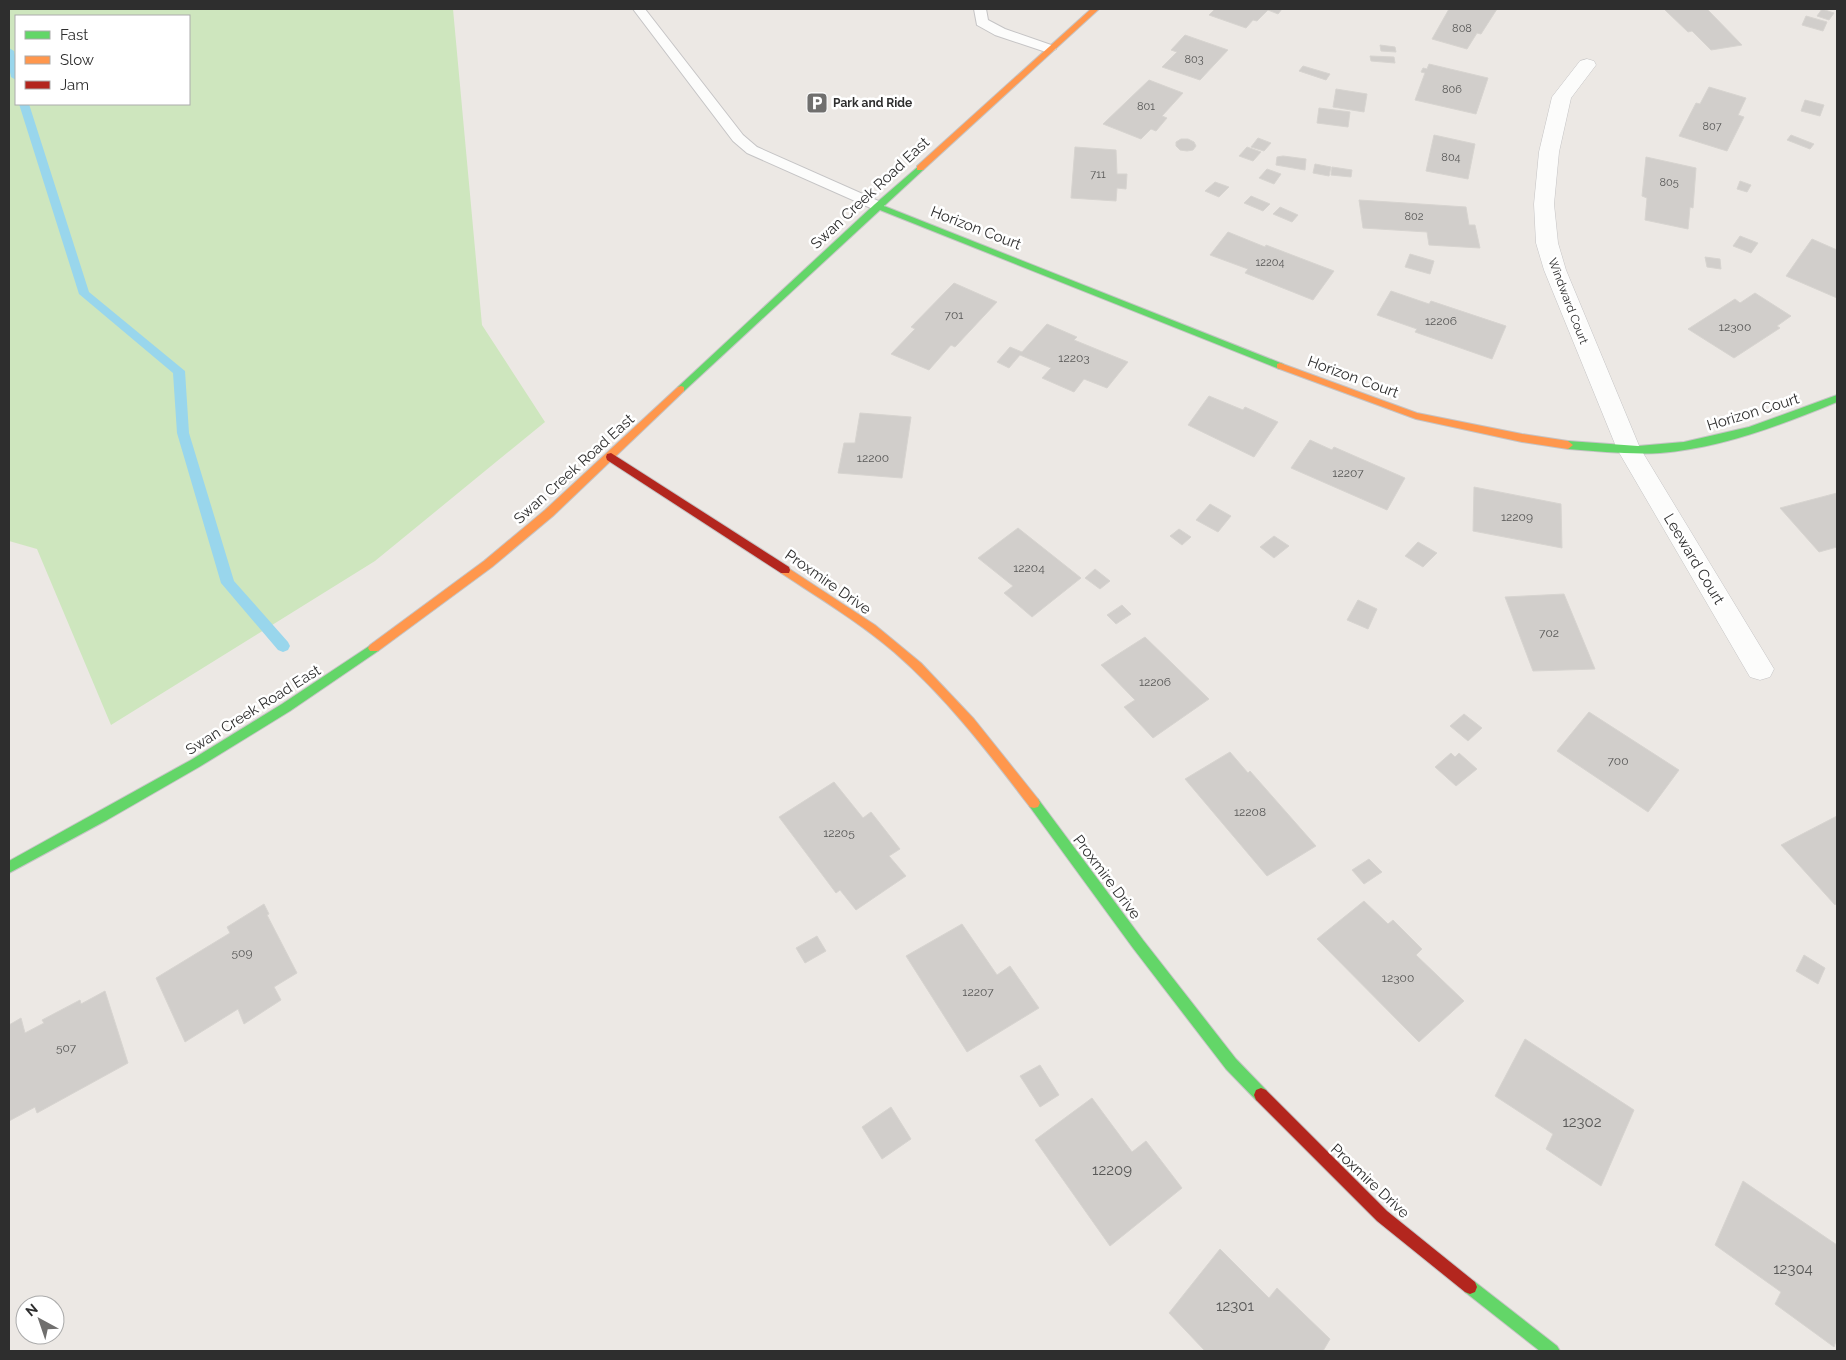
<svg xmlns="http://www.w3.org/2000/svg" width="1846" height="1360" font-family="Raleway,sans-serif">
<style>
.green{fill:#cee6be;fill-rule:evenodd}
.lines{fill:none;stroke-linecap:round;stroke-linejoin:round}
.stream{fill:#99d6ec;fill-rule:evenodd}
.building{fill:#d1cecb;stroke:#d7d4d0}
.lane-casing{stroke:#c5c4c5;stroke-width:2}
.street-casing{stroke:#c5c4c5;stroke-width:1}
.fast-casing{stroke:#c5c4c5;stroke-width:2}
.slow-casing{stroke:#c5c4c5;stroke-width:2}
.jam-casing{stroke:#c5c4c5;stroke-width:2}
.lane{fill:#fcfcfb;fill-rule:evenodd}
.street{fill:#fcfcfb;fill-rule:evenodd}
.fast{fill:#63d668;fill-rule:evenodd}
.slow{fill:#ff974d;fill-rule:evenodd}
.jam{fill:#b3261e;fill-rule:evenodd}
.labels{text-anchor:middle;dominant-baseline:central;stroke-width:5;stroke-linejoin:round;paint-order:stroke}
.far-number-label{font-size:11px;fill:#585857}
.far-poi-label{font-size:12px;font-weight:bold;fill:#2e2e2e;stroke:#fff;text-anchor:start}
.far-street-label{font-size:12px;fill:#2e2e2e;stroke:#fff}
.number-label{font-size:12px;fill:#585857}
.street-label{font-size:15px;fill:#2e2e2e;stroke:#fff}
.near-number-label{font-size:15px;fill:#585857}
</style>
<rect width="100%" height="100%" fill="#ece8e4"/>
<path class="green" d="M9,9H453L482,325L545,422L375,561L111,725L37,549L9,541ZM16,16H189V104H16Z"/>
<g class="lines">
<g class="stream">
<polygon points="9,48 14,51 16,61 16,80 11,77 9,67"/>
<polygon points="19,104 29,104 89,292 185,371 189,433 234,581 288,642 290,646 288,650 283,652 278,650 221,583 177,433 173,373 79,294"/>
</g>
</g>
<g class="building">
<polygon points="1215,9 1282,9 1278,14 1268,10 1257,21 1253,20 1246,28 1209,15"/>
<polygon points="1449,9 1497,9 1481,34 1477,33 1467,49 1432,39"/>
<polygon points="1664,9 1707,9 1742,45 1711,50 1692,31 1688,32"/>
<polygon points="1822,9 1834,13 1829,20 1817,16"/>
<polygon points="1806,16 1827,22 1823,31 1802,25"/>
<polygon points="1185,35 1228,50 1200,80 1162,67 1177,52 1171,50"/>
<polygon points="1380,45 1395,47 1396,52 1381,51"/>
<polygon points="1370,56 1394,57 1395,63 1371,61"/>
<polygon points="1429,64 1488,78 1476,114 1415,100 1425,73 1421,72 1423,68 1427,69"/>
<polygon points="1303,66 1330,74 1326,80 1299,71"/>
<polygon points="1149,80 1183,93 1162,116 1167,118 1156,131 1151,129 1141,139 1103,124"/>
<polygon points="1709,87 1746,98 1738,115 1744,117 1727,151 1679,136 1696,103 1700,104"/>
<polygon points="1336,89 1367,94 1364,112 1333,107"/>
<polygon points="1805,100 1824,105 1820,116 1801,111"/>
<polygon points="1319,108 1350,112 1348,127 1317,123"/>
<polygon points="1434,135 1475,144 1468,179 1426,171"/>
<polygon points="1791,135 1814,144 1810,149 1787,140"/>
<polygon points="1258,138 1271,143 1264,151 1251,147"/>
<polygon points="1181,139 1188,139 1194,142 1196,146 1193,150 1187,151 1180,150 1176,146 1176,142"/>
<polygon points="1075,147 1116,150 1117,174 1127,174 1126,189 1117,188 1116,201 1071,198"/>
<polygon points="1247,147 1261,152 1253,161 1239,156"/>
<polygon points="1283,156 1306,159 1305,170 1276,165 1277,157"/>
<polygon points="1646,157 1696,168 1693,208 1690,207 1688,229 1645,220 1647,198 1642,196"/>
<polygon points="1315,164 1331,167 1329,176 1313,173"/>
<polygon points="1332,167 1352,170 1351,177 1331,175"/>
<polygon points="1267,169 1281,174 1274,184 1259,178"/>
<polygon points="1740,181 1751,185 1747,192 1737,189"/>
<polygon points="1215,182 1229,187 1219,197 1205,191"/>
<polygon points="1251,196 1270,204 1263,211 1244,203"/>
<polygon points="1359,200 1466,207 1469,225 1475,225 1480,248 1429,245 1427,232 1363,228"/>
<polygon points="1280,207 1298,215 1292,222 1273,214"/>
<polygon points="1228,232 1265,247 1266,245 1334,271 1313,300 1245,273 1248,269 1210,255"/>
<polygon points="1740,236 1758,243 1751,253 1733,246"/>
<polygon points="1812,239 1837,250 1837,298 1786,276"/>
<polygon points="1410,254 1434,261 1430,274 1405,267"/>
<polygon points="1705,257 1720,259 1721,269 1707,267"/>
<polygon points="954,283 997,302 955,347 951,345 929,370 891,354 915,329 911,327"/>
<polygon points="1391,291 1429,304 1431,301 1506,326 1492,359 1415,332 1417,329 1377,315"/>
<polygon points="1755,293 1791,316 1777,326 1780,328 1734,358 1688,329 1735,299 1740,303"/>
<polygon points="1047,324 1077,337 1074,340 1128,362 1107,388 1084,379 1074,392 1042,378 1051,368 1020,355 1009,368 997,362 1010,347 1022,352"/>
<polygon points="1209,396 1243,410 1245,407 1278,422 1254,457 1188,425"/>
<polygon points="860,413 911,417 902,478 838,473 844,443 855,443"/>
<polygon points="1310,440 1332,450 1334,447 1405,478 1387,510 1291,468"/>
<polygon points="1474,487 1561,504 1562,548 1473,531"/>
<polygon points="1837,493 1837,547 1819,552 1780,508"/>
<polygon points="1210,504 1231,516 1218,532 1196,520"/>
<polygon points="1018,528 1081,578 1032,617 1004,593 1013,586 978,558"/>
<polygon points="1179,529 1191,537 1182,545 1170,536"/>
<polygon points="1274,536 1289,546 1274,558 1260,547"/>
<polygon points="1418,542 1437,553 1423,567 1405,556"/>
<polygon points="1095,569 1110,581 1100,589 1085,578"/>
<polygon points="1564,594 1595,669 1533,671 1505,597"/>
<polygon points="1358,600 1377,609 1368,629 1347,620"/>
<polygon points="1122,605 1131,614 1116,624 1107,615"/>
<polygon points="1145,637 1209,699 1153,738 1124,707 1135,700 1101,665"/>
<polygon points="1589,712 1679,770 1648,812 1557,751"/>
<polygon points="1464,714 1482,728 1468,741 1450,726"/>
<polygon points="1230,752 1248,773 1250,771 1316,846 1267,876 1185,779"/>
<polygon points="1451,753 1455,757 1459,753 1477,769 1456,786 1435,767"/>
<polygon points="834,782 863,818 871,812 900,849 889,856 906,876 856,910 840,890 836,893 779,817"/>
<polygon points="1837,816 1837,903 1835,905 1781,845"/>
<polygon points="1369,859 1382,872 1364,884 1352,870"/>
<polygon points="1364,901 1388,924 1393,920 1422,949 1416,955 1464,1001 1419,1042 1317,939"/>
<polygon points="264,904 269,914 267,915 297,973 274,987 281,1000 244,1024 238,1009 185,1042 156,978 230,933 227,927"/>
<polygon points="962,924 997,975 1010,966 1039,1008 967,1052 906,956"/>
<polygon points="817,936 826,951 805,963 796,948"/>
<polygon points="1804,955 1825,968 1818,984 1796,971"/>
<polygon points="105,991 128,1063 37,1113 35,1107 9,1121 9,1025 21,1018 25,1033 44,1023 42,1020 80,1000 81,1004"/>
<polygon points="1525,1039 1634,1110 1601,1186 1546,1149 1553,1134 1495,1096"/>
<polygon points="1040,1065 1059,1095 1040,1107 1020,1076"/>
<polygon points="1092,1098 1132,1152 1146,1141 1182,1188 1110,1246 1035,1140"/>
<polygon points="891,1107 911,1139 882,1159 862,1127"/>
<polygon points="1743,1181 1837,1245 1837,1338 1834,1347 1775,1304 1781,1292 1715,1245"/>
<polygon points="1220,1249 1269,1298 1277,1288 1330,1339 1323,1351 1205,1351 1169,1313"/>
</g>
<g class="lines">
<g class="lane-casing">
<g id="lane">
<polygon points="633,9 645,9 743,135 757,147 883,203 885,206 883,209 873,209 747,153 733,141"/>
<polygon points="974,9 986,9 988,20 1005,29 1054,46 1056,49 1049,53 995,35 977,25"/>
</g>
</g>
<g class="street-casing">
<polygon id="street" points="1587,59 1594,61 1596,65 1571,98 1559,152 1554,204 1558,243 1566,270 1640,448 1774,669 1770,677 1760,680 1750,677 1617,449 1544,270 1536,243 1534,204 1539,152 1552,97 1580,61"/>
</g>
<g class="fast-casing">
<g id="fast">
<polygon points="920,165 924,168 923,170 884,206 1283,364 1285,366 1280,369 1277,368 880,210 684,391 678,391 678,387 875,204"/>
<path d="M1837,395V402C1781,425 1721,448 1660,453C1630,455 1599,451 1568,449L1563,445L1568,441L1638,446L1684,442L1749,427Z"/>
<polygon points="374,643 378,645 380,648 378,651 290,711 199,767 107,820 9,873 9,861 191,760 282,704"/>
<polygon points="1034,798 1038,799 1143,940 1236,1059 1266,1090 1268,1095 1266,1100 1261,1102 1256,1100 1226,1069 1133,948 1030,807 1028,803 1030,799"/>
<polygon points="1470,1280 1475,1282 1557,1346 1560,1351 1540,1351 1465,1292 1463,1287 1465,1282"/>
</g>
</g>
<g class="slow-casing">
<g id="slow">
<polygon points="1091,9 1099,9 923,170 917,170 917,166"/>
<polygon points="1280,363 1417,413 1522,434 1568,441 1573,445 1568,449 1522,442 1416,419 1277,368 1277,364"/>
<polygon points="681,386 684,387 684,391 553,516 492,567 378,651 370,651 368,648 370,645 484,561 545,510 678,387"/>
<path d="M785,566L875,625L921,663L974,719L1038,799L1040,803L1038,807L1034,808L1030,807C988,752 946,697 894,652C859,622 819,598 781,573L780,570L781,567Z"/>
</g>
</g>
<g class="jam-casing">
<g id="jam">
<polygon points="611,453 789,567 790,570 789,573 781,573 607,460 606,457 607,454"/>
<polygon points="1261,1088 1266,1090 1387,1211 1475,1282 1477,1287 1475,1292 1470,1294 1465,1292 1377,1221 1256,1100 1254,1095 1256,1090"/>
</g>
</g>
<use href="#lane" class="lane"/>
<use href="#street" class="street"/>
<use href="#fast" class="fast"/>
<use href="#slow" class="slow"/>
<use href="#jam" class="jam"/>
</g>
<defs>
<g id="parking-square" transform="scale(1.125)"><rect x="-9" y="-9" width="18" height="18" rx="4" fill="#706f6e" stroke="#fff"/><path d="M-3.5-5.5H1a3.5 3.5 0 0 1 0 7H-1V5.5H-3.5ZM-1-3.4V-.6H.8a1.4 1.4 0 0 0 0-2.8Z" fill="#fff"/></g>
</defs>
<g fill-rule="evenodd">
<use href="#parking-square" x="817" y="103"/>
</g>
<g class="labels">
<g class="far-number-label">
<text x="1462" y="28">808</text>
<text x="1194" y="59">803</text>
<text x="1452" y="89">806</text>
<text x="1146" y="106">801</text>
<text x="1712" y="126">807</text>
<text x="1451" y="157">804</text>
<text x="1098" y="174">711</text>
<text x="1669" y="182">805</text>
<text x="1414" y="216">802</text>
<text x="1270" y="262">12204</text>
</g>
<g class="far-poi-label">
<text x="833" y="103">Park and Ride</text>
</g>
<g class="far-street-label">
<text transform="translate(1568 301) rotate(69)">Windward Court</text>
</g>
<g class="number-label">
<text x="954" y="315">701</text>
<text x="1441" y="321">12206</text>
<text x="1735" y="327">12300</text>
<text x="1074" y="358">12203</text>
<text x="873" y="458">12200</text>
<text x="1348" y="473">12207</text>
<text x="1517" y="517">12209</text>
<text x="1029" y="568">12204</text>
<text x="1549" y="633">702</text>
<text x="1155" y="682">12206</text>
<text x="1618" y="761">700</text>
<text x="1250" y="812">12208</text>
<text x="839" y="833">12205</text>
<text x="242" y="953">509</text>
<text x="1398" y="978">12300</text>
<text x="978" y="992">12207</text>
<text x="66" y="1048">507</text>
</g>
<g class="street-label">
<text transform="translate(870 193) rotate(-43)">Swan Creek Road East</text>
<text transform="translate(976 228) rotate(21)">Horizon Court</text>
<text transform="translate(1353 377) rotate(20)">Horizon Court</text>
<text transform="translate(1753 412) rotate(-17)">Horizon Court</text>
<text transform="translate(574 469) rotate(-42)">Swan Creek Road East</text>
<text transform="translate(1694 559) rotate(59)">Leeward Court</text>
<text transform="translate(828 582) rotate(35)">Proxmire Drive</text>
<text transform="translate(253 710) rotate(-32)">Swan Creek Road East</text>
<text transform="translate(1107 877) rotate(53)">Proxmire Drive</text>
<text transform="translate(1370 1181) rotate(43)">Proxmire Drive</text>
</g>
<g class="near-number-label">
<text x="1582" y="1122">12302</text>
<text x="1112" y="1170">12209</text>
<text x="1793" y="1269">12304</text>
<text x="1235" y="1306">12301</text>
</g>
</g>
<rect width="1846" height="1360" fill="none" stroke="#2e2e2e" stroke-width="20"/>
<rect x="15" y="15" width="175" height="90" fill="#ffffff" stroke="#ababab"/>
<rect x="25" y="31" width="25" height="8" fill="#63d668" stroke="#ababab"/>
<text x="60" y="40" font-size="15" fill="#2e2e2e">Fast</text>
<rect x="25" y="56" width="25" height="8" fill="#ff974d" stroke="#ababab"/>
<text x="60" y="65" font-size="15" fill="#2e2e2e">Slow</text>
<rect x="25" y="81" width="25" height="8" fill="#b3261e" stroke="#ababab"/>
<text x="60" y="90" font-size="15" fill="#2e2e2e">Jam</text>
<g transform="translate(40 1320) rotate(320)"><circle r="24" fill="#ffffff" stroke="#ababab"/>
<path d="M0-4L9 19L0 12L-9 19Z" fill="#706f6e"/>
<text y="-8" font-size="14" font-weight="bold" text-anchor="middle" fill="#2e2e2e">N</text>
</g>
</svg>
